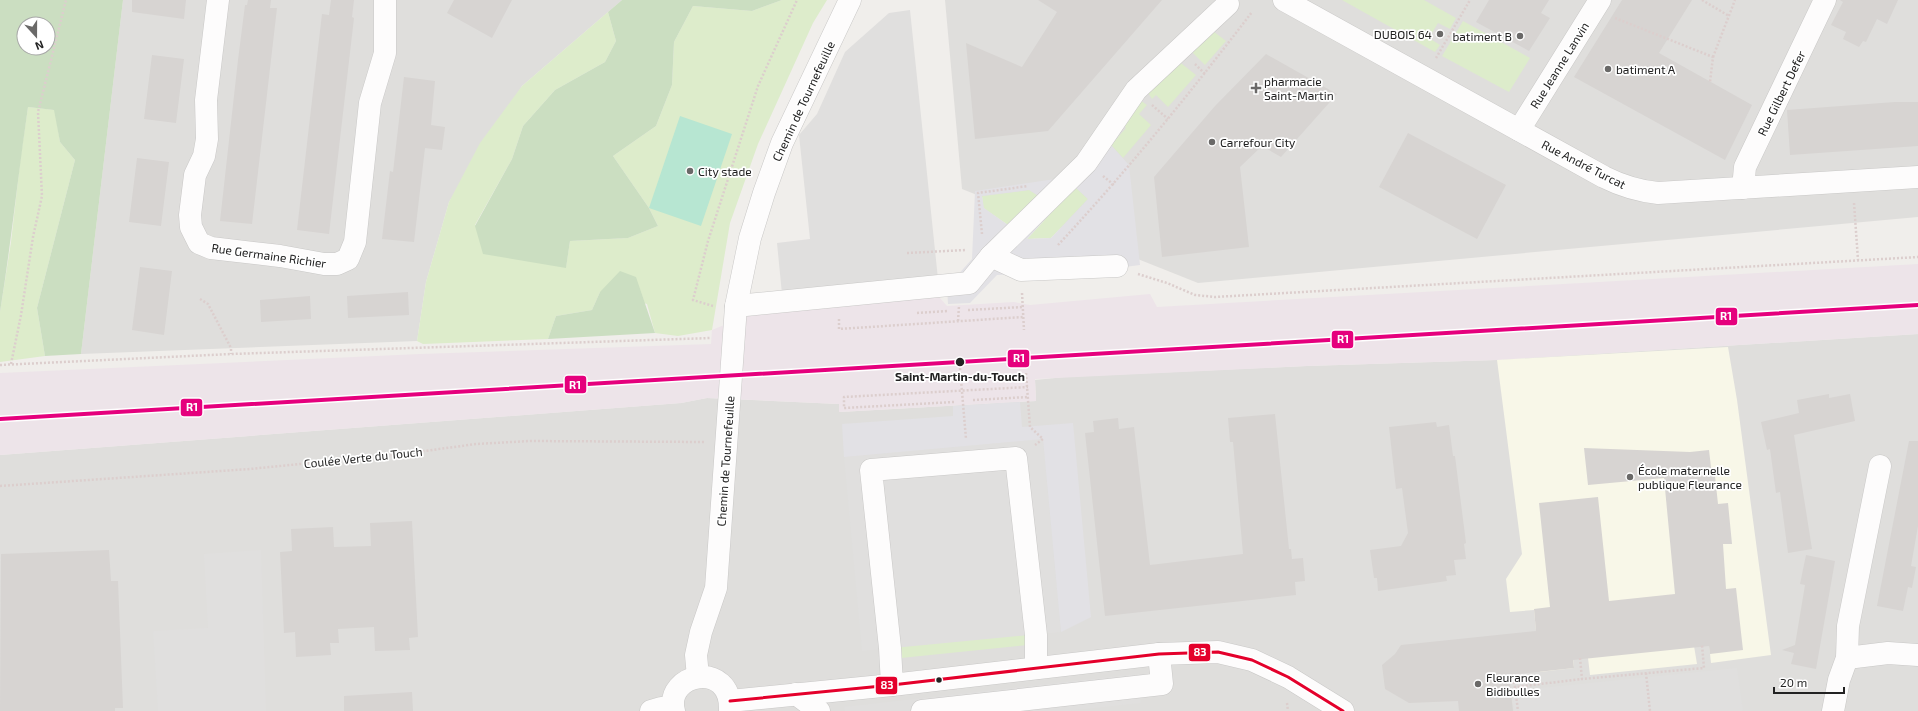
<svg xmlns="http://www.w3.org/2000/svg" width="1918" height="711" font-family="'Exo 2',sans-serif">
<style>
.residential{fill:#dfdedc}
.industrial{fill:#ede4e9}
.education{fill:#f8f7e8}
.grass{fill:#ddeccb}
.forest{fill:#cbdec1;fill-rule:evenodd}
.pitch{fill:#b7e6d2}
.parking{fill:#e0dfde}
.plaza{fill:#e2e1e5;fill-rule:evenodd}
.building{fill:#d7d4d2}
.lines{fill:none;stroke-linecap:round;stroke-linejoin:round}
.minor-casing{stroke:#c9c8c7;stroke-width:23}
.path{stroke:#dccecd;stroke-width:2.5;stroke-dasharray:2 2;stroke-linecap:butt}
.minor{stroke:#fdfcfc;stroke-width:22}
.bus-1-casing{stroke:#fff;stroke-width:6}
.bus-1{stroke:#e4002b;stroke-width:3}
.rail-1-casing{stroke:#fff;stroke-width:7}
.rail-1{stroke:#e5007d;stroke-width:4}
.poi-dot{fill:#6a6968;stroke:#fff;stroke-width:1.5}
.stop-dot{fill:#222;stroke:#fff;stroke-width:1.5}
.labels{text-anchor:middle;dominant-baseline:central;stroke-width:3.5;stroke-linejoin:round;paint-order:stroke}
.poi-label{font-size:12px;fill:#222;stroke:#fff;text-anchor:start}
.street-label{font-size:12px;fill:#222;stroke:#fff}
.stop-label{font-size:12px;font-weight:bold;fill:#222;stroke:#fff}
.line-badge{stroke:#fff;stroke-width:1.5}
.badge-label{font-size:11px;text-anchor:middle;font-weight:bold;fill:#fff}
</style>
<rect width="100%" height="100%" fill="#f0eeeb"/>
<g class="residential">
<polygon points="123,0 622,0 522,86 449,202 426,282 417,341 81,354"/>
<polygon points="945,0 1918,0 1918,217 1198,283 962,189"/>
<polygon points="1918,334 1918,711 0,711 0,455 681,403 707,398 839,404 840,412 1036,401 1035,380 1065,377 1307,366 1497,360"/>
</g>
<polygon class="industrial" points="1918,264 1918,334 1497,360 1307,366 1035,379 1036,401 839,412 839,404 707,398 681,403 0,455 0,373 420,354 711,344 712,330 746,316 856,305 931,294 939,297 947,306 1014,302 1030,305 1150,294 1157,307"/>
<polygon class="education" points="1728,347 1737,400 1771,655 1711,663 1709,644 1694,646 1697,664 1590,675 1588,658 1573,659 1574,668 1540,672 1534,610 1510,612 1506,579 1522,554 1497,360"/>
<g class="grass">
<polygon points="782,0 827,0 813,23 758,144 730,223 712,330 678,336 655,333 647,304 600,292 592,310 556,316 548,339 423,344 417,341 426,282 449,202 480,143 522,86 608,12 616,41 605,62 555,90 523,126 512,159 475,225 566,267 570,241 628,238 658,226 649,208 613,156 656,126 672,85 674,42 693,6 752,11"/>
<polygon points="1342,0 1424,0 1456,18 1450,29 1438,23 1429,38 1440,45 1435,52"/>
<polygon points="1463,21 1530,58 1509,92 1442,56"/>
<polygon points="1213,31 1226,41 1205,65 1189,49"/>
<polygon points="1177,60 1196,75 1168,107 1156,95 1152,99 1145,88"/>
<polygon points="1137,98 1147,105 1139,114 1151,125 1123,158 1111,145 1126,128 1121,123"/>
<polygon points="28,107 55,110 60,142 75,160 37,308 45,356 0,362 0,312 11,242 21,154"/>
<polygon points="1075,187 1088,199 1051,238 1027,239"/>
<polygon points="1029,190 1041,197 1008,225 983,208 982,196"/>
<polygon points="1024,618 1027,645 901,658 899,632"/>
</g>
<g class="forest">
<path d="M0,0H123L81,354L45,356L37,308L75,160L60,142L54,110L28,107C18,175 11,244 0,312ZM24,24H48V48H24Z"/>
<polygon points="622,0 798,0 782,0 752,11 693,6 674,42 672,85 656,126 613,156 649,208 658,226 628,238 570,241 566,268 483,254 475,226 512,159 523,126 555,90 605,62 616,41 608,12"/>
<polygon points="620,271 636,277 655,333 548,339 556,316 592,310 600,292"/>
</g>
<polygon class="pitch" points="680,116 732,134 701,226 649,208"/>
<g class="parking">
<polygon points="910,10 938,279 782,294 777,243 810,239 799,135 817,114 845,52 889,13"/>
<polygon points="1043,439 1061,632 862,651 844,457"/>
<polygon points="261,550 266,711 158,711 153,631 208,628 204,554"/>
<polygon points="1737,668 1743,711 1514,711 1512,691"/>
<polygon points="1136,674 1141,703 1066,711 845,711 844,707"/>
</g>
<g class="plaza">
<path d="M1111,145L1129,165L1140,265L1109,269L997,275L970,303L948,304L947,287L972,259L975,191L1062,178ZM1075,187L1088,199L1051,238L1027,239ZM1029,190L1040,197L1008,225L984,208L982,196Z"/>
<polygon points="1020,402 1022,427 1073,423 1091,617 1061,632 1043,439 844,457 842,424 953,416 953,406"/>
</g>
<g class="building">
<polygon points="132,0 186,0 184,19 132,12"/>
<polygon points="248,0 271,0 270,8 277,8 252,224 220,221 238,60 245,5 247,5"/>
<polygon points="331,0 354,0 352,17 354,18 329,234 297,230 322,14 329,15"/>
<polygon points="454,0 512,0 492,38 447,13"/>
<polygon points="1038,0 1162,0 1048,131 975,139 966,43 1022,67 1057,12"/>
<polygon points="1489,0 1549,0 1541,13 1550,18 1529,51 1476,22"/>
<polygon points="1622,0 1692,0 1659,53 1752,105 1725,160 1574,77"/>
<polygon points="1840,0 1898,0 1887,24 1877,19 1866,42 1863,41 1859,47 1843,39 1846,32 1831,25 1843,2"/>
<polygon points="1266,54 1337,94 1281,157 1262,146 1240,167 1249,247 1162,257 1154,177 1215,106"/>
<polygon points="152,55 184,59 176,123 144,119"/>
<polygon points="404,77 435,81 431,125 445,127 442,150 425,148 414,242 382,239 390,171 393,172"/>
<polygon points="1895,102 1918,102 1918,146 1790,155 1787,110"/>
<polygon points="1408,133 1506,185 1477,239 1379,187"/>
<polygon points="137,158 169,162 161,226 129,222"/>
<polygon points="140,267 172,271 164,335 132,330"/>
<polygon points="408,292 409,315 348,318 347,296"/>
<polygon points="310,296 311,319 261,322 260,300"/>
<polygon points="1829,394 1829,398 1850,394 1855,421 1794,435 1812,549 1788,553 1780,492 1776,493 1770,449 1767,450 1761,422 1799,413 1797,400"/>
<polygon points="1275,414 1289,549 1291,549 1292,559 1303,558 1305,581 1295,582 1296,595 1105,616 1085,433 1094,432 1093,421 1118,418 1119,429 1134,427 1150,565 1243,554 1233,442 1230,442 1228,418"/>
<polygon points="1436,422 1437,427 1449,425 1453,456 1455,456 1466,543 1464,544 1466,559 1454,560 1456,575 1446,576 1447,581 1378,591 1377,578 1374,578 1370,550 1401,546 1408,533 1402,488 1396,489 1389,427"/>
<polygon points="1909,441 1918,441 1918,526 1911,566 1916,567 1912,588 1908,587 1903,611 1877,606"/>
<polygon points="1584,448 1690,452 1709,450 1712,476 1715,476 1718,504 1728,503 1732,544 1723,544 1726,589 1736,588 1743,650 1710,654 1709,646 1573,660 1574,668 1509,675 1513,711 1459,711 1458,701 1409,703 1385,689 1382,665 1395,654 1401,645 1536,631 1534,609 1550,607 1539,503 1598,497 1609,601 1675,594 1664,478 1588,485"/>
<polygon points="412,521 418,637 409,638 410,650 375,651 374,627 338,629 339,643 330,643 331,655 296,657 295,632 284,633 280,552 292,551 291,529 333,527 334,547 371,546 370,523"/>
<polygon points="109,550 111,581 118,581 123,708 115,708 115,711 0,711 1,554"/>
<polygon points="1806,555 1835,561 1816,669 1791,664 1794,653 1782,650 1795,645 1805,585 1800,584"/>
<polygon points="412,692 413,711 344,711 344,696"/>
</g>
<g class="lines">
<g class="minor-casing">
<g id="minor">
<polyline points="218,0 206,100 207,139 204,156 195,175 190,215 191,227 199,243 211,248 280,256 324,264 337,264 348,259 355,242 370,103 385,53 385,0"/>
<path d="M1284,0L1604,177C1622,186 1638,191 1658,193L1918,177"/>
<polyline points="1519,130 1600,0"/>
<polyline points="1743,188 1745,167 1825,0"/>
<polyline points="991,256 1086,163 1136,90 1228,4"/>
<polyline points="736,306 969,283 991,256 1021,270 1117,266"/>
<polyline points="1847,658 1888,653 1918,655"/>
<polyline points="698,677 696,655 701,632 716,588 736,306 750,238 764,193 782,143 850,0"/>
<polyline points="892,685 890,648 871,470 1016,458 1036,635 1036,668"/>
<polyline points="796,694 819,711"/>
<polyline points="730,701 892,685 1159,654 1218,652 1252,660 1288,677 1343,711"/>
<polyline points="651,711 661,708 673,708"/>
<path d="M674,711C664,673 732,659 730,711"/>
<polyline points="922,711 1162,684 1159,654"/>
<polyline points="1833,711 1839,680 1847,658 1848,626 1880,466"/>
</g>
</g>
<g class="path">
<polyline points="1702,0 1729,16"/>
<polyline points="1615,18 1713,57 1710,82"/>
<polyline points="1713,57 1735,0"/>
<polyline points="1436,58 1470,0"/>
<polyline points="1195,64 1205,74"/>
<polyline points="1152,105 1168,119"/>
<polyline points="1103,176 1114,185"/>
<polyline points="1854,203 1858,260"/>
<polyline points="982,234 978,193 1028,186"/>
<path d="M1058,245C1127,171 1191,92 1252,12"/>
<polyline points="907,253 966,250"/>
<polyline points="1138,274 1167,283 1195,295 1215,297 1918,257"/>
<polyline points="1022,293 1024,330"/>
<polyline points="200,299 208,304 231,348 231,354"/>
<polyline points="713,306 693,300 708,241 758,86 797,0"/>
<polyline points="968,310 1023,307"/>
<polyline points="917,313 948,311"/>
<polyline points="839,319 839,329 1023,317"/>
<polyline points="958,321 959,306"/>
<polyline points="11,364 21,315 33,237 42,196 38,112 66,0"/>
<polyline points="0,365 231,354 711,338"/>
<polyline points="960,368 966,439"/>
<polyline points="1026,373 1030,427 1043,439 1035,445"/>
<polyline points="973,400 1028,397"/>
<polyline points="954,402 844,408 844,397 1028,387"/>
<polyline points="0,486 250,469 410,453 476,444 530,441 705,442"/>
<polyline points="1580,658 1582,679 1704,668 1702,645"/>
<polyline points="1646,673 1650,711"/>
<polyline points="1509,678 1513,678 1515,687 1582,679"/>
<polyline points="1515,687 1518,711"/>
<polyline points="1287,703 1288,711"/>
</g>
<use href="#minor" class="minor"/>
<g class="bus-1-casing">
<polyline id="bus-1" points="730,701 892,685 1159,654 1218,652 1252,660 1288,677 1343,711"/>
</g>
<use href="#bus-1" class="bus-1"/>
<g class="rail-1-casing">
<polyline id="rail-1" points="0,419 1918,305"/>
</g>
<use href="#rail-1" class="rail-1"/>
</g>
<g class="poi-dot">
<circle cx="1440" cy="34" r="4"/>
<circle cx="1520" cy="36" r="4"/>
<circle cx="1608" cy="69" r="4"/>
<path d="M1254 82h4v4h4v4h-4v4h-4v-4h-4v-4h4z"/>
<circle cx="1212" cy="142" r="4"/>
<circle cx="690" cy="171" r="4"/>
<circle cx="1630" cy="477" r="4"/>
<circle cx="1478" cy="684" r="4"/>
</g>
<g class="stop-dot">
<circle cx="960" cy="362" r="5"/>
<circle cx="939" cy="680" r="3.5"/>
</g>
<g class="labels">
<g class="poi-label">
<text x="1432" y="34" text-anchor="end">DUBOIS 64</text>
<text x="1512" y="36" text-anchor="end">batiment B</text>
<text x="1616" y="69">batiment A</text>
<text x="1264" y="81">pharmacie<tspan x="1264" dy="14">Saint-Martin</tspan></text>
<text x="1220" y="142">Carrefour City</text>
<text x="698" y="171">City stade</text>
<text x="1638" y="470">École maternelle<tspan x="1638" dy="14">publique Fleurance</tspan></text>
<text x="1486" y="677">Fleurance<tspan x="1486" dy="14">Bidibulles</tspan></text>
</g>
<g class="street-label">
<text transform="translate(1559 65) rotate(-58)">Rue Jeanne Lanvin</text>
<text transform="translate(1781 93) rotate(-64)">Rue Gilbert Defer</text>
<text transform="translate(803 101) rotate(-65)">Chemin de Tournefeuille</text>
<text transform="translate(1584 164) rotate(27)">Rue André Turcat</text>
<text transform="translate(269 255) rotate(8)">Rue Germaine Richier</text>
<text transform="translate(363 457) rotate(-6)">Coulée Verte du Touch</text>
<text transform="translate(725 461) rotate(-86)">Chemin de Tournefeuille</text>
</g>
<g class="stop-label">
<text x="960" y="376">Saint-Martin-du-Touch</text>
</g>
</g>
<g class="line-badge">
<rect x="1715" y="307" width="23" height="19" rx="4" fill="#e5007d"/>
<rect x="1331" y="330" width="23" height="19" rx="4" fill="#e5007d"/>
<rect x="1007" y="349" width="23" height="19" rx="4" fill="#e5007d"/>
<rect x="564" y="375" width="23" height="19" rx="4" fill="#e5007d"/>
<rect x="180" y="398" width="23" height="19" rx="4" fill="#e5007d"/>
<rect x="1188" y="643" width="23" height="19" rx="4" fill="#e4002b"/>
<rect x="875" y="676" width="23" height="19" rx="4" fill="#e4002b"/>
</g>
<g class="badge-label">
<text x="1726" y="320">R1</text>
<text x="1343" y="343">R1</text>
<text x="1019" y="362">R1</text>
<text x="575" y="389">R1</text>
<text x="192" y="411">R1</text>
<text x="1200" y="656">83</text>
<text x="887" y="689">83</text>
</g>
<g transform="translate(36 36) rotate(159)"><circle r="19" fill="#ffffff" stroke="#a7a7a7"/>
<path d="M0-3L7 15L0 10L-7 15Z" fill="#6a6968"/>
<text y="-6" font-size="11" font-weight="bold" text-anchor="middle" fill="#222222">N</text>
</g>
<path d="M1774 687v6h70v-6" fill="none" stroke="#222222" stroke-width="2"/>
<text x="1780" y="687" font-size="12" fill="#222222" stroke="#ffffff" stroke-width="3" paint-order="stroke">20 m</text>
</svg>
